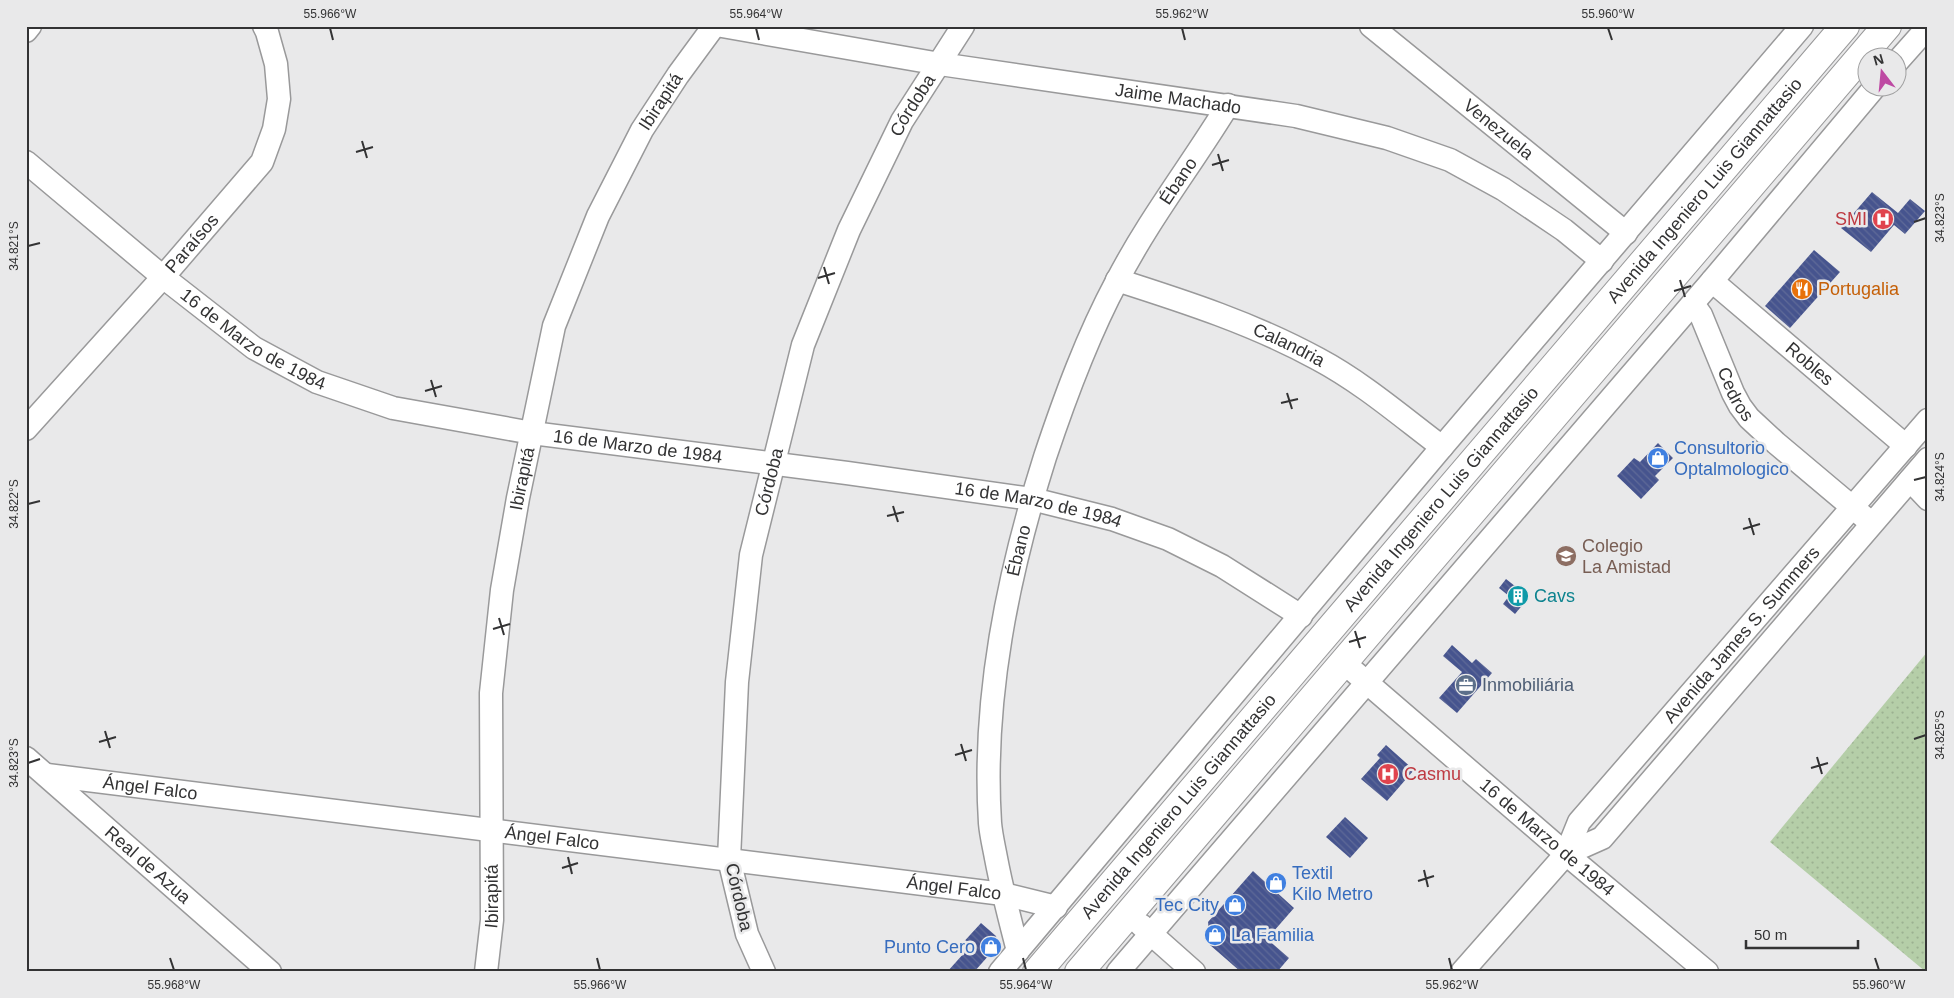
<svg xmlns="http://www.w3.org/2000/svg" width="1954" height="998" font-family="Helvetica,sans-serif">
<style>
.grass{fill:url(#grass-dots)}
.building{fill:url(#building-back-hatch)}
.lines{fill:none;stroke-linecap:round;stroke-linejoin:round}
.minor-casing{stroke:#99999a;stroke-width:25}
.major-casing{stroke:#99999a;stroke-width:30}
.minor{stroke:#fff;stroke-width:22}
.major{stroke:#fff;stroke-width:28}
.ticks{fill:none;stroke:#333334;stroke-width:2}
.labels{text-anchor:middle;dominant-baseline:central;stroke-width:5;stroke-linejoin:round;paint-order:stroke}
.street-label{font-size:18px;fill:#333334;stroke:#e9e9ea}
.health-label{font-size:18px;fill:#be3a42;stroke:#e9e9ea;text-anchor:end}
.food-label{font-size:18px;fill:#c56008;stroke:#e9e9ea;text-anchor:start}
.shop-label{font-size:18px;fill:#366cbe;stroke:#e9e9ea;text-anchor:start}
.education-label{font-size:18px;fill:#785e54;stroke:#e9e9ea;text-anchor:start}
.culture-label{font-size:18px;fill:#0d838f;stroke:#e9e9ea;text-anchor:start}
.service-label{font-size:18px;fill:#4e5e75;stroke:#e9e9ea;text-anchor:start}
.neatline{fill:none;stroke:#333334;stroke-width:2}
.ticks-label{font-size:12px;text-anchor:middle;fill:#333334}
</style>
<defs>
<pattern id="grass-dots" width="8" height="8" patternUnits="userSpaceOnUse" patternTransform="scale(1.25)"><rect width="8" height="8" fill="#b5cea8"/><path d="M2 2h.1M6 6h.1" fill="none" stroke="#9cb191" stroke-width="1.8" stroke-linecap="round"/></pattern>
<pattern id="building-back-hatch" width="6" height="6" patternUnits="userSpaceOnUse" patternTransform="scale(1.25)"><rect width="6" height="6" fill="#46548e"/><path d="M-1 5l2 2M0 0l6 6M5-1l2 2" fill="none" stroke="#5f6a98"/></pattern>
</defs>
<rect width="100%" height="100%" fill="#e9e9ea"/>
<polygon class="grass" points="1928,651 1928,972 1926,972 1770,842"/>
<g class="building">
<polygon points="1872,192 1898,213 1910,199 1925,211 1905,234 1894,225 1871,252 1841,228"/>
<polygon points="1814,250 1840,272 1790,328 1765,306"/>
<polygon points="1658,443 1673,458 1655,476 1659,480 1641,499 1617,476 1634,458 1640,462"/>
<polygon points="1506,579 1529,597 1515,614 1503,604 1509,596 1499,588"/>
<polygon points="1452,645 1472,663 1476,659 1492,673 1457,713 1439,698 1462,672 1443,656"/>
<polygon points="1386,745 1414,770 1387,801 1361,779 1380,758 1377,755"/>
<polygon points="1345,817 1368,838 1350,858 1326,837"/>
<polygon points="1253,871 1294,908 1267,939 1289,958 1277,972 1241,972 1210,945 1208,922"/>
<polygon points="981,923 996,936 998,945 974,972 947,972 965,952 959,947"/>
</g>
<g class="lines">
<g class="minor-casing">
<g id="minor">
<path id="s1" d="M722,26L940,64L1296,116L1387,138L1450,160L1503,189L1564,230L1602,261"/>
<path id="s2" d="M1371,26L1626,233"/>
<polyline points="26,31 30,26"/>
<polyline points="1896,63 1928,27"/>
<path id="s3" d="M26,162L163,277L254,348L317,382L393,408L532,433L847,473L1032,499L1112,519L1168,539L1222,566L1301,616"/>
<path id="s4" d="M1117,280C1186,302 1254,324 1318,359C1363,383 1402,417 1442,447"/>
<path id="s5" d="M1712,281L1906,446"/>
<path id="s6" d="M1693,304L1701,315L1733,393L1740,406L1749,418L1776,443L1864,517"/>
<path id="s7" d="M26,429L163,277L262,162L274,129L279,99L276,64L267,32L264,26"/>
<polyline points="1910,480 1928,499"/>
<path id="s8" d="M1343,662L1566,854L1707,972"/>
<path id="s9" d="M26,758L270,972"/>
<path id="s10" d="M47,775L1003,894L1056,907"/>
<polyline points="1566,854 1602,838 1928,459"/>
<polyline points="1141,925 1194,972"/>
<path id="s11" d="M1018,951C1010,920 1002,890 996,858C994,847 991,835 990,823C982,699 1008,574 1045,457C1065,397 1087,337 1117,281C1149,219 1192,164 1228,105"/>
<path id="s12" d="M486,972L492,920L491,693L502,590L518,498L554,326L598,216L642,130L678,75L714,26"/>
<path id="s13" d="M764,972L747,934L729,859L737,682L751,555L803,345L849,230L902,121L963,26"/>
<polyline points="1000,972 1442,447 1802,26"/>
<polyline points="1118,972 1712,281 1874,88"/>
<path id="s14" d="M1462,972L1566,854L1579,822L1928,420"/>
</g>
</g>
<g class="major-casing">
<g id="major">
<path id="s15" d="M1037,972L1845,26"/>
<polyline points="1079,972 1887,26"/>
</g>
</g>
<use href="#minor" class="minor"/>
<use href="#major" class="major"/>
</g>
<path class="ticks" d="M330,28L333,40M756,28L759,40M1182,28L1185,40M1608,28L1612,40M362,141L367,158M356,152L373,147M1218,154L1223,171M1212,165L1229,160M1914,222L1926,218M28,246L40,243M824,267L829,284M818,278L835,273M1680,280L1685,297M1674,291L1691,286M431,380L436,397M425,391L442,386M1287,393L1292,409M1281,403L1298,399M1914,480L1926,477M28,504L40,501M893,506L898,522M887,516L904,512M1749,518L1754,535M1743,529L1760,524M499,618L504,635M493,629L510,624M1355,631L1360,648M1349,642L1366,637M105,731L110,748M1914,739L1926,735M99,742L116,737M961,744L966,761M955,755L972,750M1817,757L1822,774M28,763L40,759M1811,768L1828,763M568,857L572,874M562,868L578,863M1424,870L1428,887M1418,881L1434,876M170,958L174,970M597,958L600,970M1023,958L1026,970M1449,958L1452,970M1875,958L1879,970"/>
<defs>
<g id="hospital-disc" transform="scale(1.125)"><circle r="9.5" fill="#e0444e" stroke="#e9e9ea"/><path d="M-5-5h3v3.5h4V-5h3V5h-3V1.5h-4V5h-3Z" fill="#fff"/></g>
<g id="restaurant-disc" transform="scale(1.125)"><circle r="9.5" fill="#e8710a" stroke="#e9e9ea"/><path d="M-5-6h1v4h1v-4h1v4h1v-4h1v5L-1.5 .5V6h-2V.5L-5-1ZM5-6V6H3V1.5H1.5Q1.5-4 5-6Z" fill="#fff"/></g>
<g id="shop-disc" transform="scale(1.125)"><circle r="9.5" fill="#3f7fe0" stroke="#e9e9ea"/><path d="M-5-2.5h2.3a2.7 3.5 0 0 1 5.4 0H5L5.5 6h-11ZM-1.5-2.5h3a1.5 2.3 0 0 0-3 0Z" fill="#fff"/></g>
<g id="school-disc" transform="scale(1.125)"><circle r="9.5" fill="#8d6e63" stroke="#e9e9ea"/><path d="M0-5L7-2L0 1L-7-2ZM-4 1L0 2.5L4 1V4Q0 6-4 4Z" fill="#fff"/></g>
<g id="building-disc" transform="scale(1.125)"><circle r="9.5" fill="#0f9aa8" stroke="#e9e9ea"/><path d="M-4-6H4V6H1V3H-1V6H-4ZM-2.5-4.3h1.7v1.8h-1.7ZM.8-4.3h1.7v1.8H.8ZM-2.5-1h1.7V.8h-1.7ZM.8-1h1.7V.8H.8Z" fill="#fff"/></g>
<g id="office-disc" transform="scale(1.125)"><circle r="9.5" fill="#5c6f8a" stroke="#e9e9ea"/><path d="M-6-3h4V-5.5h4V-3h4V5H-6ZM-1-4.5V-3h2v-1.5ZM-6 0V1H6V0Z" fill="#fff"/></g>
</defs>
<g fill-rule="evenodd">
<use href="#hospital-disc" x="1883" y="219"/>
<use href="#restaurant-disc" x="1802" y="289"/>
<use href="#shop-disc" x="1658" y="458"/>
<use href="#school-disc" x="1566" y="556"/>
<use href="#building-disc" x="1518" y="596"/>
<use href="#office-disc" x="1466" y="685"/>
<use href="#hospital-disc" x="1388" y="774"/>
<use href="#shop-disc" x="1276" y="883"/>
<use href="#shop-disc" x="1235" y="905"/>
<use href="#shop-disc" x="1215" y="935"/>
<use href="#shop-disc" x="991" y="947"/>
</g>
<g class="labels">
<g class="street-label">
<text stroke="none"><textPath href="#s1" startOffset="462">Jaime Machado</textPath></text>
<text stroke="none"><textPath href="#s12" startOffset="901">Ibirapitá</textPath></text>
<text stroke="none"><textPath href="#s13" startOffset="904">Córdoba</textPath></text>
<text stroke="none"><textPath href="#s2" startOffset="164">Venezuela</textPath></text>
<text stroke="none"><textPath href="#s11" startOffset="811">Ébano</textPath></text>
<text stroke="none"><textPath href="#s15" startOffset="1028">Avenida Ingeniero Luis Giannattasio</textPath></text>
<text stroke="none"><textPath href="#s7" startOffset="249">Paraísos</textPath></text>
<text stroke="none"><textPath href="#s3" startOffset="289">16 de Marzo de 1984</textPath></text>
<text stroke="none"><textPath href="#s4" startOffset="184">Calandria</textPath></text>
<text stroke="none"><textPath href="#s5" startOffset="128">Robles</textPath></text>
<text stroke="none"><textPath href="#s6" startOffset="100">Cedros</textPath></text>
<text stroke="none"><textPath href="#s3" startOffset="694">16 de Marzo de 1984</textPath></text>
<text stroke="none"><textPath href="#s12" startOffset="496">Ibirapitá</textPath></text>
<text stroke="none"><textPath href="#s13" startOffset="499">Córdoba</textPath></text>
<text stroke="none"><textPath href="#s15" startOffset="622">Avenida Ingeniero Luis Giannattasio</textPath></text>
<text stroke="none"><textPath href="#s3" startOffset="1099">16 de Marzo de 1984</textPath></text>
<text stroke="none"><textPath href="#s11" startOffset="406">Ébano</textPath></text>
<text stroke="none"><textPath href="#s14" startOffset="440">Avenida James S. Summers</textPath></text>
<text stroke="none"><textPath href="#s10" startOffset="104">Ángel Falco</textPath></text>
<text stroke="none"><textPath href="#s15" startOffset="218">Avenida Ingeniero Luis Giannattasio</textPath></text>
<text stroke="none"><textPath href="#s8" startOffset="269">16 de Marzo de 1984</textPath></text>
<text stroke="none"><textPath href="#s10" startOffset="509">Ángel Falco</textPath></text>
<text stroke="none"><textPath href="#s9" startOffset="162">Real de Azua</textPath></text>
<text stroke="none"><textPath href="#s10" startOffset="914">Ángel Falco</textPath></text>
<text stroke="none"><textPath href="#s12" startOffset="76">Ibirapitá</textPath></text>
<text transform="translate(739 897) rotate(77)">Córdoba</text>
</g>
<g class="health-label">
<text x="1867" y="219">SMI</text>
<text x="1404" y="774" text-anchor="start">Casmu</text>
</g>
<g class="food-label">
<text x="1818" y="289">Portugalia</text>
</g>
<g class="shop-label">
<text x="1674" y="448">Consultorio<tspan x="1674" dy="21">Optalmologico</tspan></text>
<text x="1292" y="873">Textil<tspan x="1292" dy="21">Kilo Metro</tspan></text>
<text x="1219" y="905" text-anchor="end">Tec City</text>
<text x="1231" y="935">La Familia</text>
<text x="975" y="947" text-anchor="end">Punto Cero</text>
</g>
<g class="education-label">
<text x="1582" y="546">Colegio<tspan x="1582" dy="21">La Amistad</tspan></text>
</g>
<g class="culture-label">
<text x="1534" y="596">Cavs</text>
</g>
<g class="service-label">
<text x="1482" y="685">Inmobiliária</text>
</g>
</g>
<rect width="1954" height="998" fill="none" stroke="#e9e9ea" stroke-width="55"/>
<g transform="translate(1882 72) rotate(344)"><circle r="24" fill="#e9e9ea" stroke="#a0a0a1"/>
<path d="M0-4L9 19L0 12L-9 19Z" fill="#be4aa3"/>
<text y="-8" font-size="14" font-weight="bold" text-anchor="middle" fill="#333334">N</text>
</g>
<path d="M1746 940v8h112v-8" fill="none" stroke="#333334" stroke-width="2.5"/>
<text x="1754" y="940" font-size="15" fill="#333334" stroke="#e9e9ea" stroke-width="4" paint-order="stroke">50 m</text>
<rect x="28" y="28" width="1898" height="942" class="neatline"/>
<g class="ticks-label">
<text x="330" y="18">55.966°W</text>
<text x="756" y="18">55.964°W</text>
<text x="1182" y="18">55.962°W</text>
<text x="1608" y="18">55.960°W</text>
<text transform="translate(1940 218) rotate(-90)" y="4">34.823°S</text>
<text transform="translate(14 246) rotate(-90)" y="4">34.821°S</text>
<text transform="translate(1940 477) rotate(-90)" y="4">34.824°S</text>
<text transform="translate(14 504) rotate(-90)" y="4">34.822°S</text>
<text transform="translate(1940 735) rotate(-90)" y="4">34.825°S</text>
<text transform="translate(14 763) rotate(-90)" y="4">34.823°S</text>
<text x="174" y="989">55.968°W</text>
<text x="600" y="989">55.966°W</text>
<text x="1026" y="989">55.964°W</text>
<text x="1452" y="989">55.962°W</text>
<text x="1879" y="989">55.960°W</text>
</g>
</svg>
